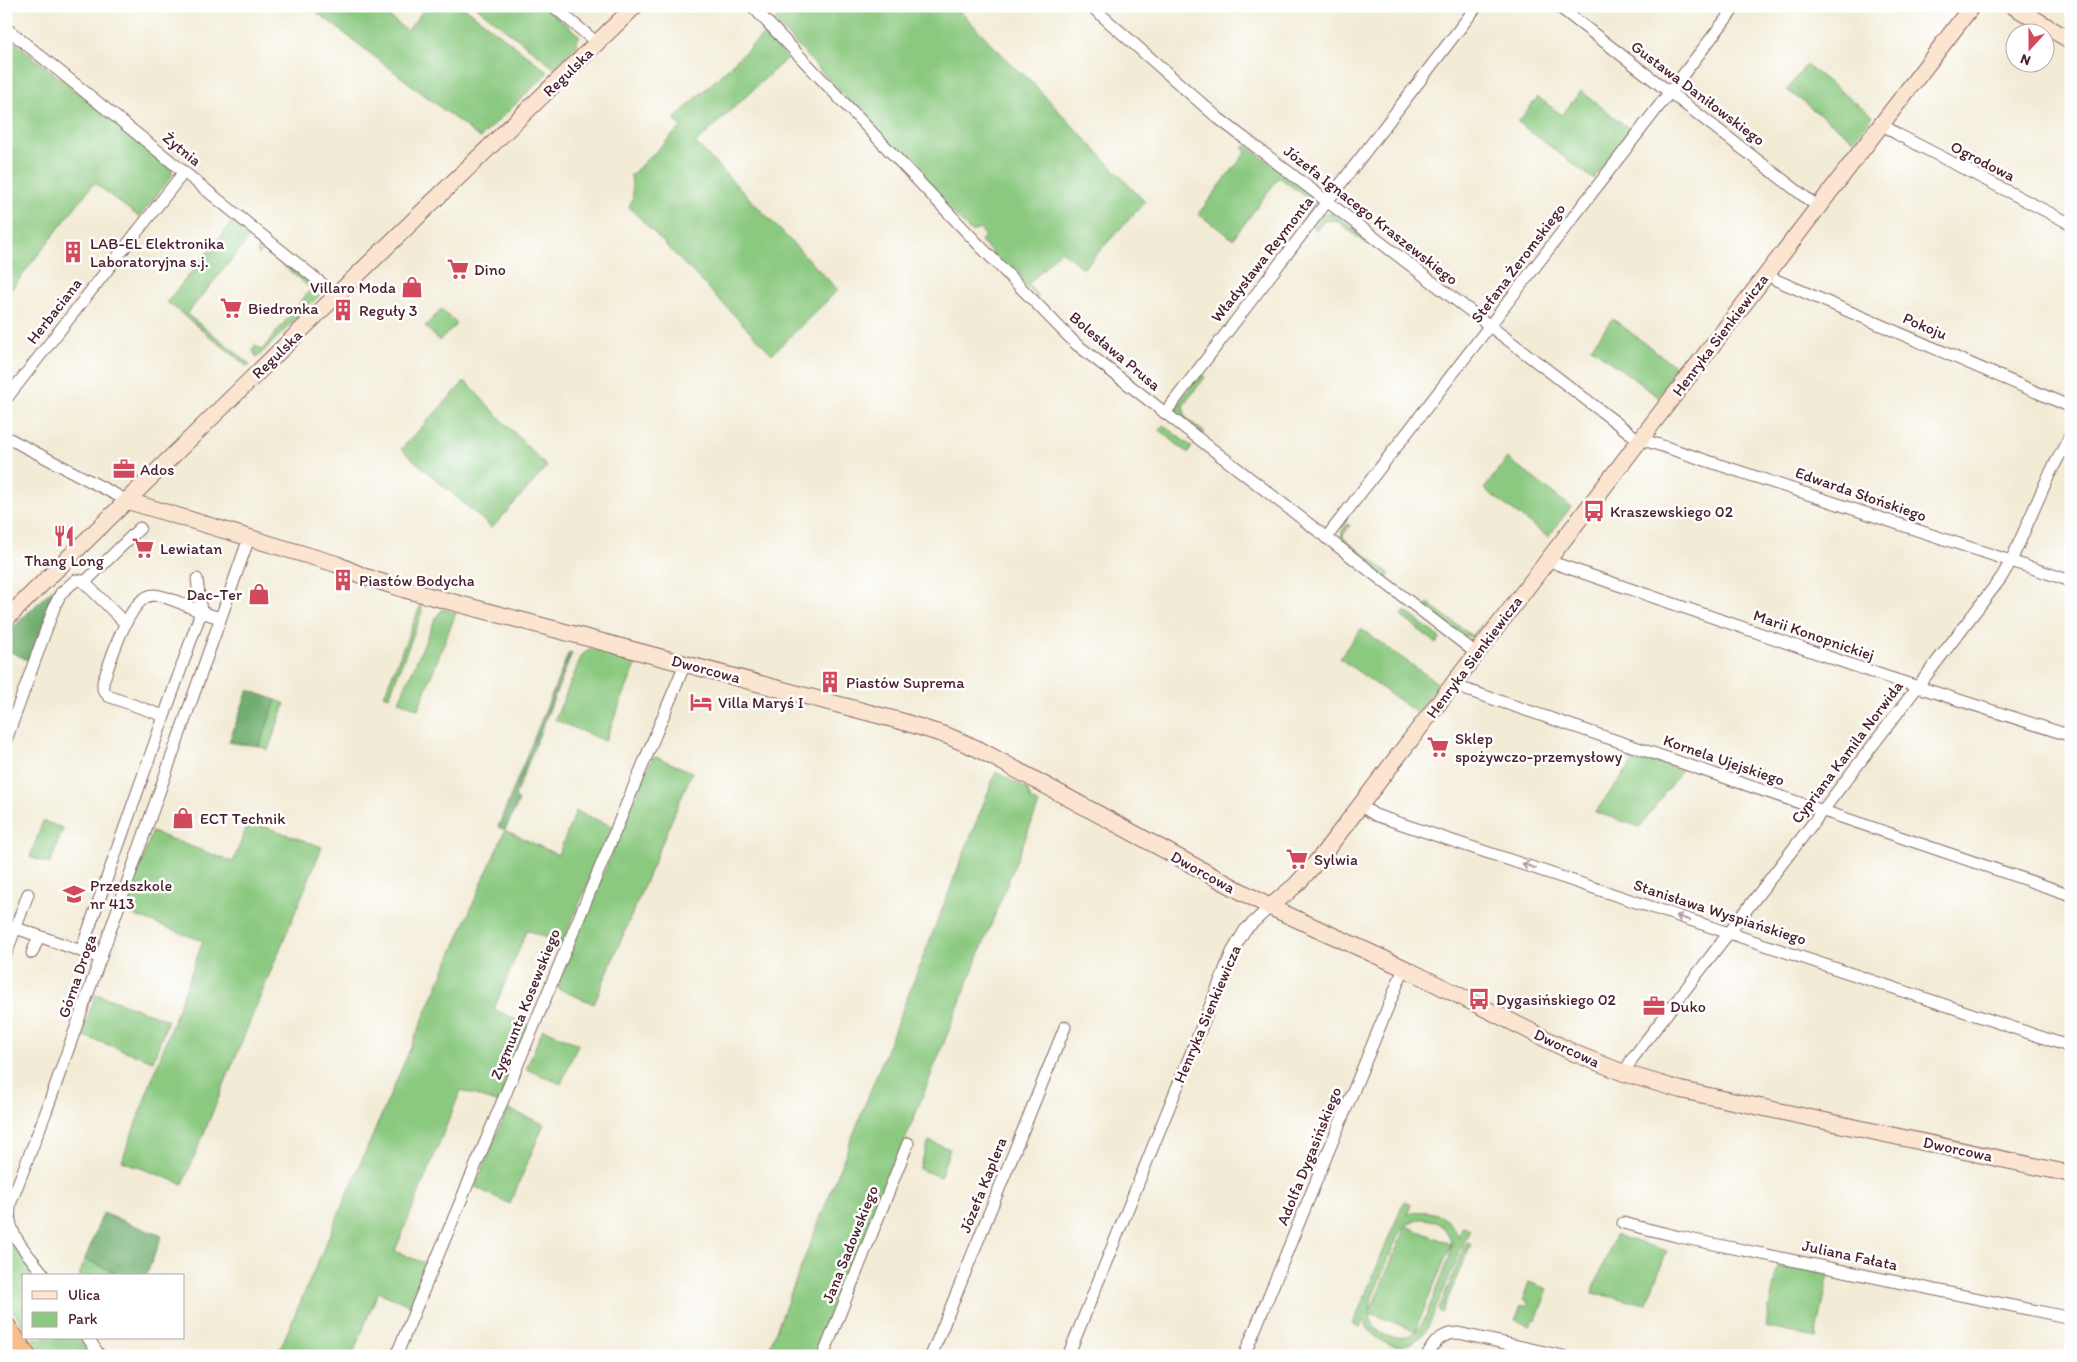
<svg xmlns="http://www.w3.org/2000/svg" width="2077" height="1362" font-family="Itim,sans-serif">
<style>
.green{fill:#8bc980;stroke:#6a7456;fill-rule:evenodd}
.forest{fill:#70ad6e;stroke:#5d664c}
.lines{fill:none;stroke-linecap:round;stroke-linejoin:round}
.street-casing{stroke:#856666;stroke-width:13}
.secondary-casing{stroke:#856666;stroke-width:18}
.highway-casing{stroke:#856666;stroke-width:23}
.street{stroke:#fff;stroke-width:11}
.secondary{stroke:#fce5d0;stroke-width:16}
.highway{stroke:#f8bd89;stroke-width:21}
.oneway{stroke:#ae9aa0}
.labels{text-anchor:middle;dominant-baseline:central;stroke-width:5;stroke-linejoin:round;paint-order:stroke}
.street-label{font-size:16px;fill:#4a1f2b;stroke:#fff}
.poi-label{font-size:16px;fill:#4a1f2b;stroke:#fff;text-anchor:start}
</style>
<rect width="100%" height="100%" fill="#fff"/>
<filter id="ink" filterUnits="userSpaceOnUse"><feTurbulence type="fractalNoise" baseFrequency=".02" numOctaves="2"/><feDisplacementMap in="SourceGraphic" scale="10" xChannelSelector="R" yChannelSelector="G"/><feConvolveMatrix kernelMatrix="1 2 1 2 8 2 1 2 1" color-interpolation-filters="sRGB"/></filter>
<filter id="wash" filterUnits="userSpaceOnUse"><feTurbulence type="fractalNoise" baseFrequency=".0096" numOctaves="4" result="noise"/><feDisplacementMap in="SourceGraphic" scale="20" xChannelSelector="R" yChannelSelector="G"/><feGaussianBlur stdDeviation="1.12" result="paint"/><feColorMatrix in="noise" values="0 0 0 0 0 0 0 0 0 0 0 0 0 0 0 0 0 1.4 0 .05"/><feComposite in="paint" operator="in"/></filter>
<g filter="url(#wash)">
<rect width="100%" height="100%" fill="#f2ebd5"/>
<g class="green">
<polygon points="309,6 377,6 407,31 427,6 463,6 547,71 546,75 480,138"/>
<polygon points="475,6 543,6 578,34 580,37 576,41 578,44 554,67"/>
<polygon points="758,6 955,6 1021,74 1023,73 1145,202 1083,269 1061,250 1028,285 1039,297 1038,298 981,242 985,235 980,229 971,232 774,21 778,19 772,12 765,15"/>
<polygon points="764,34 787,58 696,143 838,290 772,354 629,207 633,197 631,175 681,127 674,119"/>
<polygon points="11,39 172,168 172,176 139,217 94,183 6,296 6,43"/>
<polygon points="1806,65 1873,116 1854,140 1787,90"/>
<polygon points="1581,91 1631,130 1593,179 1518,122 1538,97 1562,115"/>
<polygon points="1246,145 1314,197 1314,205 1302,223 1300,222 1309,210 1308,199 1279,177 1233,239 1198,214 1246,152 1243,149"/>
<polygon points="1331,212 1369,240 1366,244 1336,220 1324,221 1317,230 1313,227 1325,213"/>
<path d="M233,221L250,232L251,236L187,314C205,329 231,347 250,365L248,367L167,302Z"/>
<polygon points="260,245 266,245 325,290 257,358 253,351 255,345 262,350 311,289 264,249 259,255 257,251"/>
<polygon points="442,309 457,324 439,341 425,326"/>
<polygon points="1613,319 1679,369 1658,397 1591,347"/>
<path d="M1200,374L1205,377L1183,406L1186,418L1205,433L1203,435C1192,428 1176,422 1176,407Z"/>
<polygon points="465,381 547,467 492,528 401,449"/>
<polygon points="1163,425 1192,447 1188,453 1159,430"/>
<polygon points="1507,458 1571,507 1548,537 1484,489"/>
<polygon points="1347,524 1350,525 1343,535 1344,539 1390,574 1386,579 1340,543 1339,540 1341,539 1342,531"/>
<polygon points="1428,603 1472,636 1487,619 1472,638 1465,635 1463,638 1425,609"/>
<polygon points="421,604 422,612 389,697 384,695"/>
<polygon points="443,609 456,613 418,709 399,701 436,617"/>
<polygon points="1405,611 1440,638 1436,643 1401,616"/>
<polygon points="1361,629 1439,684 1417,713 1339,658"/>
<polygon points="591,648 638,660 605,741 555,720 582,655"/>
<polygon points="276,700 285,704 268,750 259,746"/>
<polygon points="1632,751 1683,768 1640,827 1595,812 1633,762 1627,759"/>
<polygon points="656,757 692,772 594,1004 559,989 558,981 652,758"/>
<polygon points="996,772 1027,789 1031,800 1039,804 819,1356 766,1356"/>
<polygon points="576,811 612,826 562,944 527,930 494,1009 530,1026 498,1103 461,1090 395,1251 429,1265 412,1306 378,1292 352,1356 277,1356 505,830 558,855"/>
<polygon points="43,821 63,828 50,864 30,857"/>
<polygon points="249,821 322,847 183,1184 122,1161 203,941 125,912 152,832 233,862"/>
<polygon points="96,994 168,1020 153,1061 81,1035"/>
<polygon points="543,1029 578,1044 561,1084 526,1069"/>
<polygon points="507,1109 544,1124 510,1204 475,1187"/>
<polygon points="929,1141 950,1149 940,1177 919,1169"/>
<path d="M1404,1201L1411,1204L1407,1215C1427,1206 1451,1215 1458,1237L1463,1226L1470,1229L1427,1329C1408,1357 1376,1347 1363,1320L1360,1327L1353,1324ZM1420,1219C1437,1219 1449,1228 1451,1244L1406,1226L1370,1311L1371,1300L1399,1233L1406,1225ZM1451,1245L1450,1256L1423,1323L1415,1331ZM1370,1313L1415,1331V1332C1397,1344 1372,1336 1370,1313Z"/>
<polygon points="6,1235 36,1276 24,1276 24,1327 6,1301"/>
<polygon points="1615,1235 1667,1251 1646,1304 1592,1293"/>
<polygon points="1467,1242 1471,1244 1442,1313 1438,1311"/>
<polygon points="85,1259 123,1276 79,1276"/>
<polygon points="1778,1266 1793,1270 1795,1267 1829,1274 1816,1338 1765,1327"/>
<polygon points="1529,1282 1548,1289 1536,1320 1533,1319 1530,1326 1515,1320 1521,1306 1528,1305 1528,1302 1523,1299"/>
<polygon points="32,1338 83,1338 95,1356 44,1356"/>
</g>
<g class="forest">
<polygon points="58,584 30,661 6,650 6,634"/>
<polygon points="569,652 572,653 515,796 519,801 505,830 498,827"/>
<path d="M248,690L276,700L259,746C248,744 240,745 229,742Z"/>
<polygon points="103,1213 162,1236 146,1276 123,1276 85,1259"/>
</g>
</g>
<g filter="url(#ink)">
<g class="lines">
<g class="street-casing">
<g id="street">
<polyline points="553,6 597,43"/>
<polyline points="752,6 980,246 1076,344 1476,653"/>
<polyline points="1091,6 1218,118 1635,437 2071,581"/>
<polyline points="1558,6 1818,207"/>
<polyline points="6,28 336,295"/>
<polyline points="1882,124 1897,134 2071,224"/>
<polyline points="1767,274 1776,280 2071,407"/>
<polyline points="6,399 184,172"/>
<polyline points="1165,413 1477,6"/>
<polyline points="6,437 128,501"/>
<polyline points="1326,538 1736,6"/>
<polyline points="1549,559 1557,564 1887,677 2071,736"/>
<polyline points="85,582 140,528"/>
<polyline points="1452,685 2071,895"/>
<path d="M164,716L108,696L103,689V682C110,663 129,595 154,595C168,596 187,606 201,612L197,579"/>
<polyline points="6,740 55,605 61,593 76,580 83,581 124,622"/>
<polyline points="1360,805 1375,815 2071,1047"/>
<polyline points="16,928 81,951"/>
<polyline points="32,953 39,936"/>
<polyline points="6,954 28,894"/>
<polyline points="101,958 81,951 201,612 220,618"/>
<polyline points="1624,1073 1632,1059 2001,578 2011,561 2049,475 2071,434"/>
<polyline points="1623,1223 1680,1237 2071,1318"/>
<path d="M45,1276C28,1253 3,1233 11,1202L46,1112L249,538"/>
<polyline points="88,1338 100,1356"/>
<polyline points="396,1356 685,664"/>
<polyline points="823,1356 908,1143"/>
<polyline points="931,1356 1065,1027"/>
<polyline points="1068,1356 1232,952 1245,930 1270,907"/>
<polyline points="1244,1356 1404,968"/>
<path d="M1427,1356C1433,1342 1443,1333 1458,1333L1563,1356"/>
</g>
</g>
<g class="secondary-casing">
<g id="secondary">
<polyline points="2013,6 2071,41"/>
<polyline points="128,501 336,564 363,576 403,589 904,722 948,736 978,749 1270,907 1404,968 1574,1053 1624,1073 1681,1090 2071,1174"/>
<polyline points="6,619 347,285 635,6"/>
<polyline points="1270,907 1297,884 1320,858 1972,6"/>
</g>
</g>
<g class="highway-casing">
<polyline id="highway" points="6,1328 25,1356"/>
</g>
<use href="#street" class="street"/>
<use href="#secondary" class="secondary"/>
<use href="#highway" class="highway"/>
</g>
<defs><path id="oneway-shaft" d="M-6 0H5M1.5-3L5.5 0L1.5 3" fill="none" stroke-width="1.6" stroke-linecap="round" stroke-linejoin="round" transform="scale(1.25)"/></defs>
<g class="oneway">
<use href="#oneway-shaft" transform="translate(1529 866) rotate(-161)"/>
<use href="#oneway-shaft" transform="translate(1683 918) rotate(-161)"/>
</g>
</g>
<defs>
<g id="building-bare" transform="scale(1.725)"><path d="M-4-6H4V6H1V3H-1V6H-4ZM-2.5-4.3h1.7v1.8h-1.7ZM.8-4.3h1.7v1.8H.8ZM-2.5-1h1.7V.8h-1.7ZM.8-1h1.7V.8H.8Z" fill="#d1495b" stroke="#fff" stroke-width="2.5" paint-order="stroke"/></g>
<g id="supermarket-bare" transform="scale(1.725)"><path d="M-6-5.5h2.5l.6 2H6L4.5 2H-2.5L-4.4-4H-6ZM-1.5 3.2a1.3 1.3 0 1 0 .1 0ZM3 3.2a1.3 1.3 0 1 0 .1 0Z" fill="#d1495b" stroke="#fff" stroke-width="2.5" paint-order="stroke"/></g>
<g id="shop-bare" transform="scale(1.725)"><path d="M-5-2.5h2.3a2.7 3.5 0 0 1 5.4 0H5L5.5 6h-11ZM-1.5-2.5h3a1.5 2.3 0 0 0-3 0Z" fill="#d1495b" stroke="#fff" stroke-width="2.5" paint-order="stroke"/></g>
<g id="office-bare" transform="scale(1.725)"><path d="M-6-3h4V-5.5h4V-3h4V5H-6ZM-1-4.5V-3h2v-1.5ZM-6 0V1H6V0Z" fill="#d1495b" stroke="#fff" stroke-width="2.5" paint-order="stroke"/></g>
<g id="bus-bare" transform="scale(1.725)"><path d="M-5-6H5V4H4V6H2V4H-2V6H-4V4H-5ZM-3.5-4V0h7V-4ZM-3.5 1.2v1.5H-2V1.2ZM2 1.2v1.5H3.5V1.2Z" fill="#d1495b" stroke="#fff" stroke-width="2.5" paint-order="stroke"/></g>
<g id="restaurant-bare" transform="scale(1.725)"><path d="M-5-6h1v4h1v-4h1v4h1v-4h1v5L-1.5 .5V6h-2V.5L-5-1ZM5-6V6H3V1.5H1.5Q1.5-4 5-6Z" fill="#d1495b" stroke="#fff" stroke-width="2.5" paint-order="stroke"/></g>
<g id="hotel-bare" transform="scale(1.725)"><path d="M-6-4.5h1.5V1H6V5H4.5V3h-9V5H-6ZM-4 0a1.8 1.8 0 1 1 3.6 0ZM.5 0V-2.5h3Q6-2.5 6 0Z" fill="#d1495b" stroke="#fff" stroke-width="2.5" paint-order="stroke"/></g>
<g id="school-bare" transform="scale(1.725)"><path d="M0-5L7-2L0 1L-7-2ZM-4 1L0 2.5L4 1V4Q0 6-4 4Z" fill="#d1495b" stroke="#fff" stroke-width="2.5" paint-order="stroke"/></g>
</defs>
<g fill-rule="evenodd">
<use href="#building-bare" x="73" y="252"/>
<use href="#supermarket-bare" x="458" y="269"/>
<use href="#shop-bare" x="412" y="287"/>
<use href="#supermarket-bare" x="231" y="308"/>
<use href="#building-bare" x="343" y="310"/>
<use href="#office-bare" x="124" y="469"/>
<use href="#bus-bare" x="1594" y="511"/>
<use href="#restaurant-bare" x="64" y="536"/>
<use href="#supermarket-bare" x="143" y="548"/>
<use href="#building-bare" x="343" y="580"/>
<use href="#shop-bare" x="259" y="594"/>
<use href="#building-bare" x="830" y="682"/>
<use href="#hotel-bare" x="701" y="702"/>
<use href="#supermarket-bare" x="1438" y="747"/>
<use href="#shop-bare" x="183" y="818"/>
<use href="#supermarket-bare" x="1297" y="859"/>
<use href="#school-bare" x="74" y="894"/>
<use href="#bus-bare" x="1479" y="999"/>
<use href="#office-bare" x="1654" y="1006"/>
</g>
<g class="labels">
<g class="street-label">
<text transform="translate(568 72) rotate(-44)">Regulska</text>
<text transform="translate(1698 93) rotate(37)">Gustawa Daniłowskiego</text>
<text transform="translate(182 149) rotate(39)">Żytnia</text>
<text transform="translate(1983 161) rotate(27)">Ogrodowa</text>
<text transform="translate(1371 215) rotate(38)">Józefa Ignacego Kraszewskiego</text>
<text transform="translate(1262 259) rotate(-52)">Władysława Reymonta</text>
<text transform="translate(1518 263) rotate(-53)">Stefana Żeromskiego</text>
<text transform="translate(54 311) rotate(-52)">Herbaciana</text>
<text transform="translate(1925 326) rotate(23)">Pokoju</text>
<text transform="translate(1720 335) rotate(-53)">Henryka Sienkiewicza</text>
<text transform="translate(1115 351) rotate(40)">Bolesława Prusa</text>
<text transform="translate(277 354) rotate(-44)">Regulska</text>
<text transform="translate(1861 494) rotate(19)">Edwarda Słońskiego</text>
<text transform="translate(1814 635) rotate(19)">Marii Konopnickiej</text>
<text transform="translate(1474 657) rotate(-53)">Henryka Sienkiewicza</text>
<text transform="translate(706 669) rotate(15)">Dworcowa</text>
<text transform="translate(1847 752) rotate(-53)">Cypriana Kamila Norwida</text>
<text transform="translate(1724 760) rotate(19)">Kornela Ujejskiego</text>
<text transform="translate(1203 872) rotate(29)">Dworcowa</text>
<text transform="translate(1720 912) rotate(18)">Stanisława Wyspiańskiego</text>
<text transform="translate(77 976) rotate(-71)">Górna Droga</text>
<text transform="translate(525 1004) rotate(-68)">Zygmunta Kosewskiego</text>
<text transform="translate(1207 1014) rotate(-67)">Henryka Sienkiewicza</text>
<text transform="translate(1567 1048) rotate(25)">Dworcowa</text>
<text transform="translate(1958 1149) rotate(12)">Dworcowa</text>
<text transform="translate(1309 1156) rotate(-68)">Adolfa Dygasińskiego</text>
<text transform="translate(983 1185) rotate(-68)">Józefa Kaplera</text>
<text transform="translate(850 1244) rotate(-68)">Jana Sadowskiego</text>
<text transform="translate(1850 1255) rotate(12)">Juliana Fałata</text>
</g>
<g class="poi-label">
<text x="90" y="243">LAB-EL Elektronika<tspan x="90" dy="18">Laboratoryjna s.j.</tspan></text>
<text x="474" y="269">Dino</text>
<text x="396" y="287" text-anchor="end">Villaro Moda</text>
<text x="248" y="308">Biedronka</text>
<text x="359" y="310">Reguły 3</text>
<text x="140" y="469">Ados</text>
<text x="1610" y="511">Kraszewskiego 02</text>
<text x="160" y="548">Lewiatan</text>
<text x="64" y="560" text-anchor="middle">Thang Long</text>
<text x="359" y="580">Piastów Bodycha</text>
<text x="242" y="594" text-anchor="end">Dac-Ter</text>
<text x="846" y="682">Piastów Suprema</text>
<text x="718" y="702">Villa Maryś I</text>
<text x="1455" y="738">Sklep<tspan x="1455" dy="18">spożywczo-przemysłowy</tspan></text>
<text x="200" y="818">ECT Technik</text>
<text x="1314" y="859">Sylwia</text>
<text x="90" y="885">Przedszkole<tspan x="90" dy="18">nr 413</tspan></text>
<text x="1496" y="999">Dygasińskiego 02</text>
<text x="1670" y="1006">Duko</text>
</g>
</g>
<rect width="2077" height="1362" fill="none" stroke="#fff" stroke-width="25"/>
<rect x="22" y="1274" width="162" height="65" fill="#ffffff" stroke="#b7a5aa"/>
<rect x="32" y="1291" width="25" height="8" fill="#fce5d0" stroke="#b7a5aa"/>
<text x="68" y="1300" font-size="15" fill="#4a1f2b">Ulica</text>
<rect x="32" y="1312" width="25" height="15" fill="#8bc980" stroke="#b7a5aa"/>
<text x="68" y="1324" font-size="15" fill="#4a1f2b">Park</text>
<g transform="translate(2030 48) rotate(201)"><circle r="24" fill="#ffffff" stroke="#b7a5aa"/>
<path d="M0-4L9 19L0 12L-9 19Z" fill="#d1495b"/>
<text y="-8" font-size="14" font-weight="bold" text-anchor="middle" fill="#4a1f2b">N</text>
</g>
</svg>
